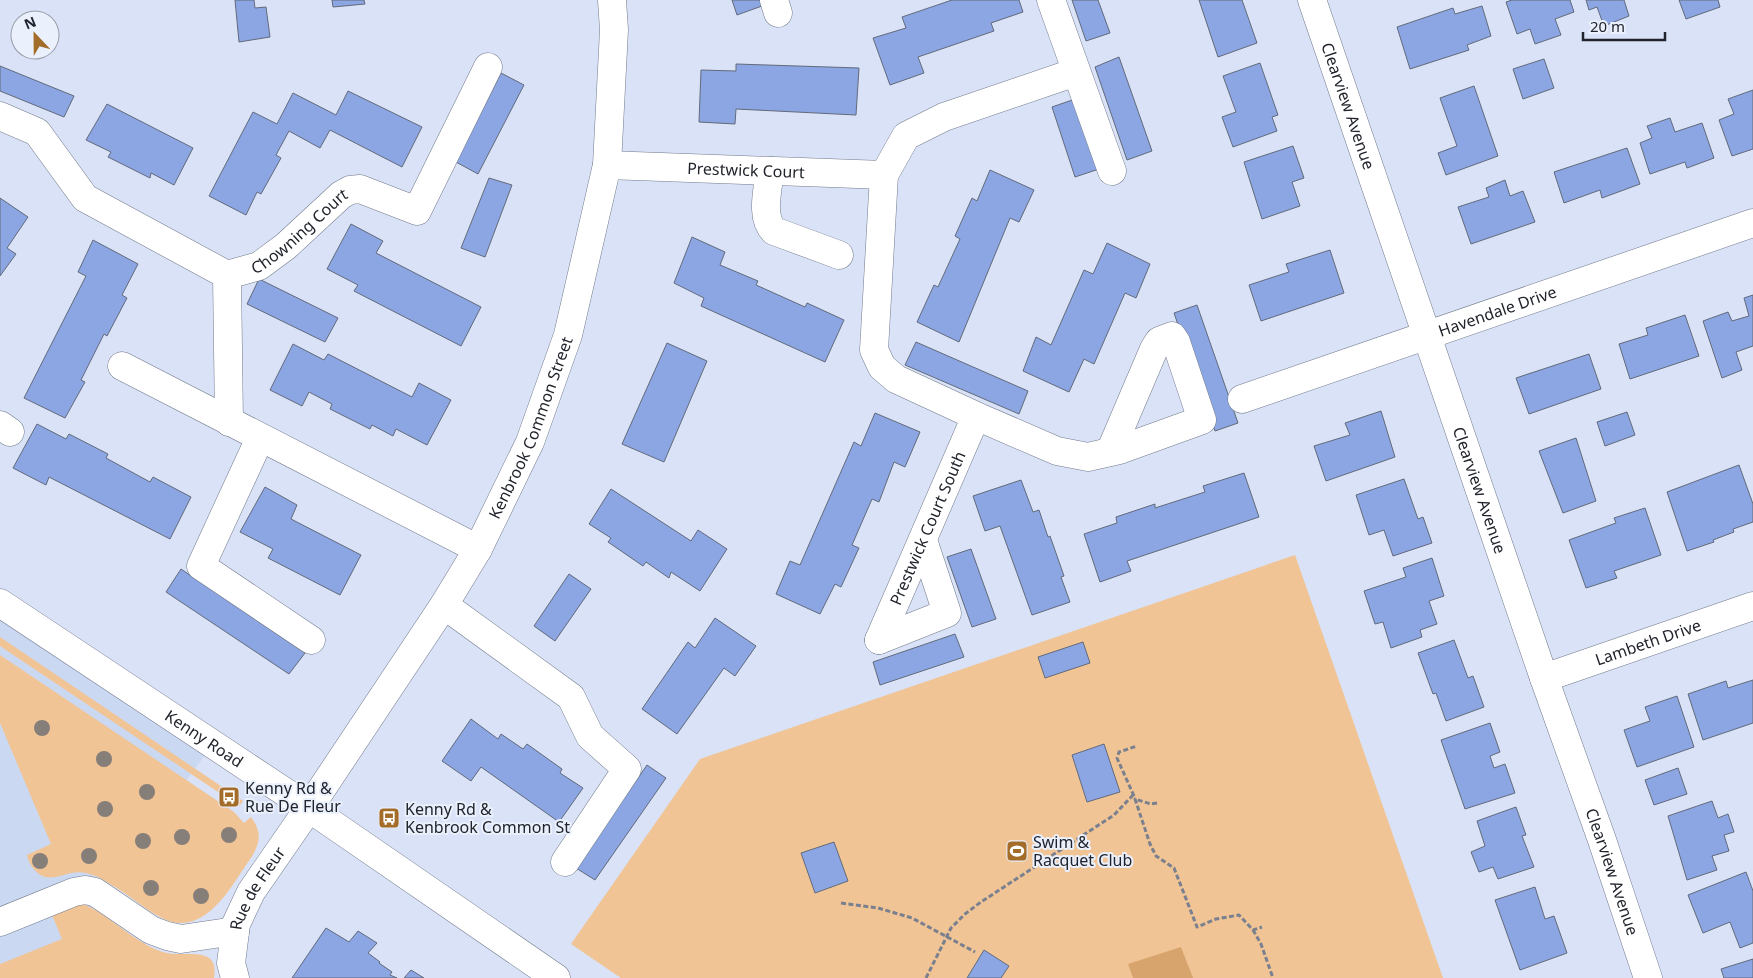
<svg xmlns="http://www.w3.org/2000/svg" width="1753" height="978" font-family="'Noto Sans',sans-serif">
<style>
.built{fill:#cbd8f2}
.green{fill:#f1c495}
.water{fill:#d7a46e}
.building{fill:#8ba6e2;stroke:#626a7b}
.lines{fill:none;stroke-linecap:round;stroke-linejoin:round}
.minor-casing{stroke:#727a8c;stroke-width:29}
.major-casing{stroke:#727a8c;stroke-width:29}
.path{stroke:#7a808e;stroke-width:3;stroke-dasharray:5 2.5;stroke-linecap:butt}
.minor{stroke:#fff;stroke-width:28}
.major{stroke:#fff;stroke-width:28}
.tree{fill:#857e79}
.labels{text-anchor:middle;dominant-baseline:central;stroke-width:4;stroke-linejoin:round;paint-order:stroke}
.street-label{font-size:16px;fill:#21242c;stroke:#eaf0fc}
.poi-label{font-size:16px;fill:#21242c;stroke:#eaf0fc;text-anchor:start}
</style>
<rect width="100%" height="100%" fill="#d9e2f6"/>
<polygon class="built" points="0,591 219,736 41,978 0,978"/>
<g class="green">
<polygon points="1295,555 1443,978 621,978 571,944 700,759"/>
<polygon points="0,637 243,801 239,806 0,646"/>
<path d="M0,655L234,812L244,823L251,817C265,836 258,848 246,865C230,889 207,930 172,922C155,917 138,902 123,892C111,885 100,876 86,873C65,868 49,889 33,868C30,864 28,860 27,855L51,844L0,723Z"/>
<path d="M81,903C111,915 132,942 163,952C183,959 220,943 214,978H0V964L62,939L52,915Z"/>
</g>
<polygon class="water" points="1181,947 1193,978 1133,978 1128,964"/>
<g class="building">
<polygon points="235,0 254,0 255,8 266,7 270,37 239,42"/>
<polygon points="332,0 364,0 365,4 333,7"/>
<polygon points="732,0 760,0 762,6 737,15"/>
<polygon points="952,0 1019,0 1023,12 991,23 994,31 918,57 924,73 890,85 873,38 906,28 902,17"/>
<polygon points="1072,0 1098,0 1110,33 1086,41"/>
<polygon points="1199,0 1242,0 1257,43 1218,57"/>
<polygon points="1512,0 1570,0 1574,12 1555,19 1561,35 1535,44 1530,29 1517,34 1506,2"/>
<polygon points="1586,0 1624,0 1629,16 1604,26 1597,7 1589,10"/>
<polygon points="1679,0 1718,0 1720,7 1686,19"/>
<polygon points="1482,6 1491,36 1467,45 1469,50 1410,69 1397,27 1453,8 1455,14"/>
<polygon points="1119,57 1152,151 1127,160 1095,67"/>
<polygon points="1544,59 1554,88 1523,99 1513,69"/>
<polygon points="1260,63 1278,115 1272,117 1277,131 1233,147 1222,117 1236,112 1223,76"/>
<polygon points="736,64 859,68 856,115 736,109 735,124 699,122 701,70 736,71"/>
<polygon points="0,66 74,96 64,117 0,91"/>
<polygon points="501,73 524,85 478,174 456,162"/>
<polygon points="1474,86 1498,156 1446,175 1438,153 1457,146 1440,98"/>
<polygon points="1753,90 1753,149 1732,156 1719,120 1734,114 1728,99"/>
<polygon points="348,91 422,127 402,167 330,130 320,148 289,131 276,155 281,158 261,194 257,192 246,215 209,196 253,112 277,124 293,93 336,115"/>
<polygon points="1075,99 1099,169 1075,177 1052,107"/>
<polygon points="107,104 193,148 174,185 151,173 150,178 108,157 111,152 86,140"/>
<polygon points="1670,118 1675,132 1702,123 1714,158 1687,168 1685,162 1650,174 1640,143 1652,138 1647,126"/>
<polygon points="1293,146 1304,178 1292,182 1300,206 1262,219 1244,162"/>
<polygon points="1627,148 1640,184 1602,198 1600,190 1564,203 1554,172"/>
<polygon points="990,170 1034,190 1019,222 1010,218 959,342 917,322 934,285 938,287 960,239 955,236 972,198 977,201"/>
<polygon points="489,178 512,185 485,257 461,248"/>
<polygon points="1505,180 1510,196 1523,191 1535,222 1471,244 1458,207 1489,197 1486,188"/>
<polygon points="0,198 28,217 7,248 16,254 0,276"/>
<polygon points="351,224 383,241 376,253 481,307 461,346 354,291 358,285 327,269"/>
<polygon points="692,237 725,252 720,265 758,281 756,285 805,307 807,303 844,320 825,362 701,306 704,298 674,283"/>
<polygon points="93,240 138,264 122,295 127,298 107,336 104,334 81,380 85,382 65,418 24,398 86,276 78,272"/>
<polygon points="1107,243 1150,264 1136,298 1125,293 1094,364 1084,359 1069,392 1023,371 1036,337 1051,345 1084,270 1093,274"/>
<polygon points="1330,250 1344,293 1261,321 1249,285 1289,272 1286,264"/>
<polygon points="259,279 338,318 325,342 247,304"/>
<polygon points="1753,295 1753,346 1736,352 1742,370 1722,378 1703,321 1728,312 1732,321 1749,316 1744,298"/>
<polygon points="1197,305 1238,423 1215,431 1174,313"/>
<polygon points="1685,315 1699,356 1630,379 1619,344 1648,335 1646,328"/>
<polygon points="916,342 1028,391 1019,414 905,365"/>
<polygon points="667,343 707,361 664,462 622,444"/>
<polygon points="293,344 324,360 328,354 412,397 419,383 451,400 427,445 396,429 393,436 372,425 370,429 330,409 332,404 309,392 302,406 270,390"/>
<polygon points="1589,354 1601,389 1529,414 1516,378"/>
<polygon points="1381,411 1395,457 1326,481 1314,446 1350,435 1345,423"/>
<polygon points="1627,412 1635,435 1605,446 1597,422"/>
<polygon points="875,413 920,432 905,467 894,462 879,502 872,499 852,545 859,548 841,587 835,584 820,614 776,594 790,561 800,565 854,442 861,446"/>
<polygon points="37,424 66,439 69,434 108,454 106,458 150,482 153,477 191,497 170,539 49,477 46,485 13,468"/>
<polygon points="1576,438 1596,501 1563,513 1539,451"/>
<polygon points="1739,465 1753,504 1753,522 1733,529 1734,532 1713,540 1714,542 1687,551 1667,492"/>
<polygon points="1244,473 1259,517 1127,561 1131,571 1100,582 1084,534 1117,523 1116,517 1155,504 1155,508 1205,492 1203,486"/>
<polygon points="1404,479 1418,519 1423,517 1432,543 1393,556 1384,530 1369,535 1356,495"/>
<polygon points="1021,480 1033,512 1039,510 1048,537 1050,536 1064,576 1061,577 1070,602 1032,615 1000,526 985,531 973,496"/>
<polygon points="265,487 297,505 291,519 361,555 340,595 268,558 273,549 240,532"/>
<polygon points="611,489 691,541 698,530 727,549 700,591 671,572 669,578 646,562 643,566 608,542 611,538 589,524"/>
<polygon points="1645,508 1661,555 1614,571 1617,578 1586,588 1569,540 1616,523 1614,518"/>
<polygon points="971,549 996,619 972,627 947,557"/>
<polygon points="1432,558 1444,596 1429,601 1437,624 1420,630 1422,637 1391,648 1383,622 1375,624 1364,591 1406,577 1403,568"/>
<polygon points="181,569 305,653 289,674 166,592"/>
<polygon points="569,574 591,589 555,641 534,626"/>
<polygon points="715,618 756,646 735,676 724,668 677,734 642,709 688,642 695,648"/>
<polygon points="955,634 964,657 880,685 873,662"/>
<polygon points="1454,640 1468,678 1473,676 1484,707 1446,721 1436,693 1433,694 1418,653"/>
<polygon points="1083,642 1090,663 1045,678 1038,657"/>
<polygon points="1753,680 1753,723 1703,740 1688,694 1726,681 1728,688"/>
<polygon points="1677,696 1694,747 1637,767 1624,730 1650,721 1645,707"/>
<polygon points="471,719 498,739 501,734 523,749 527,744 562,769 560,773 583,788 559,822 481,767 471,781 442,761"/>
<polygon points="1490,723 1500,752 1490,756 1494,768 1505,764 1515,793 1465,809 1441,740"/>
<polygon points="1104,744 1120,792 1087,802 1072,755"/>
<polygon points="647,765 666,778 595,880 576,868"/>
<polygon points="1678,768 1687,794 1654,805 1645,780"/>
<polygon points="1712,801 1718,818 1728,814 1734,832 1724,835 1729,851 1712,856 1717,870 1687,880 1668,816"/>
<polygon points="1516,807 1526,835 1522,836 1534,867 1498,879 1493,867 1479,872 1471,852 1485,846 1477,821"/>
<polygon points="834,842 848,881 815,893 801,853"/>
<polygon points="1746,872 1753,891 1753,943 1740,948 1730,922 1703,933 1688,895"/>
<polygon points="1535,887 1545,919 1554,916 1567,953 1520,970 1495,900"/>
<polygon points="326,928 349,942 358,931 377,943 368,953 380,962 379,963 392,972 390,975 397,978 292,978"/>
<polygon points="984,950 1009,966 1001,978 967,978"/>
<polygon points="1753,959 1753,978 1724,978 1721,969"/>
<polygon points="411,970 424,978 404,978"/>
</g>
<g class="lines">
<g class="minor-casing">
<g id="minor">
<polyline points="774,0 778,13"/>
<polyline points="1051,0 1112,171"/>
<path id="s1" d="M1312,0L1544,678L1602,840L1648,978"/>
<polyline points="1076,72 944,117 906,136 884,175 874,350 882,367 896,379 976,416 1057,451 1088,457 1119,450 1202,420 1176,342 1172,336 1159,341 1154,349 1110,452"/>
<path id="s2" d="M0,116L37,132L85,198L227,275L259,266L286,246L341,195L350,190L360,189L417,211L488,67"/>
<path id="s3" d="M607,165L884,175"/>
<path d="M770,171C768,189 760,217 774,231L839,255"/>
<polyline points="227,275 229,422"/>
<polyline points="122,366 478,549"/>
<path id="s4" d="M1242,399L1753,223"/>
<polyline points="0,425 10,432"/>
<polyline points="260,438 201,566 311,640"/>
<polyline points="444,605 571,697 590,736 627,769 565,862"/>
<path id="s5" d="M879,640L976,416"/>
<polyline points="879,640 947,613 923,540"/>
<path id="s6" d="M1544,678L1753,606"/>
<polyline points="0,922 74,892 85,890 95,892 151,930 167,936 181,939 235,931"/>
<path id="s7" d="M235,978L231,963L236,924L251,892L309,808L444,605L478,549L530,442L568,335L607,165L614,30L612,0"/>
</g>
</g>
<g class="major-casing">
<g id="major">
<path id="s8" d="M0,603L309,808L556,978"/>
</g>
</g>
<g class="path">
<polyline points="1134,796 1117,758 1119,752 1137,746"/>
<polyline points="1157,803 1151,804 1135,799 1150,844 1156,856 1174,868 1197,927 1216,919 1239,915 1253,930 1262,927"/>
<polyline points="841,903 878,908 912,918 975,952"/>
<polyline points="1253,930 1261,944 1273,978"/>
<polyline points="926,978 951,928 965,914 981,902 1114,815 1133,795"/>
</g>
<use href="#minor" class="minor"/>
<use href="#major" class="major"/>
</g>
<g class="tree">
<circle cx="42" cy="728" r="8"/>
<circle cx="104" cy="759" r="8"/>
<circle cx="147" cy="792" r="8"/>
<circle cx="105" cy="809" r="8"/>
<circle cx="229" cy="835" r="8"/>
<circle cx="182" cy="837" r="8"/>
<circle cx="143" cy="841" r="8"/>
<circle cx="89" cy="856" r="8"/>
<circle cx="40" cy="861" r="8"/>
<circle cx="151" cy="888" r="8"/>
<circle cx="201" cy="896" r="8"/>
</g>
<defs>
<g id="bus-square" transform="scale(1.125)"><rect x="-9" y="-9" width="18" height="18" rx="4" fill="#a36c28" stroke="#eaf0fc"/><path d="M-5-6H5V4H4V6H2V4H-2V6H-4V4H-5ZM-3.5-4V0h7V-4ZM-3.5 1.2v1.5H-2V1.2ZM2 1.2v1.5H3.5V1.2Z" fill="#fff"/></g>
<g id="stadium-square" transform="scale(1.125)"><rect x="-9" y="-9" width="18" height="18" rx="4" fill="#a36c28" stroke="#eaf0fc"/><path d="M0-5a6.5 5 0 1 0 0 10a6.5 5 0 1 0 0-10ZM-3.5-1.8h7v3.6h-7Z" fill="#fff"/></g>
</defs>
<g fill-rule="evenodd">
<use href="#bus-square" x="229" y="797"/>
<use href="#bus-square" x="389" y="818"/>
<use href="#stadium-square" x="1017" y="851"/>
</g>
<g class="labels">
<g class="street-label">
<text stroke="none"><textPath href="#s1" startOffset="112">Clearview Avenue</textPath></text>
<text stroke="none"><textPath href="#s3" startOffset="139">Prestwick Court</textPath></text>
<text stroke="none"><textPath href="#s2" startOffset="370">Chowning Court</textPath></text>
<text stroke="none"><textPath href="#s4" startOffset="270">Havendale Drive</textPath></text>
<text stroke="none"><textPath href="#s7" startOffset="634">Kenbrook Common Street</textPath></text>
<text stroke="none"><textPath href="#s1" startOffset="518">Clearview Avenue</textPath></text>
<text stroke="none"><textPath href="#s5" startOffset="122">Prestwick Court South</textPath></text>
<text stroke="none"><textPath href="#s6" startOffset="110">Lambeth Drive</textPath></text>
<text stroke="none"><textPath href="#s8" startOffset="245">Kenny Road</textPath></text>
<text stroke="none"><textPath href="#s1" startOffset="922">Clearview Avenue</textPath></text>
<text stroke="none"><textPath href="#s7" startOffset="96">Rue de Fleur</textPath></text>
</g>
<g class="poi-label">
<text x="245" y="788">Kenny Rd &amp;<tspan x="245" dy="18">Rue De Fleur</tspan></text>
<text x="405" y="809">Kenny Rd &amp;<tspan x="405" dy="18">Kenbrook Common St</tspan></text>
<text x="1033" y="842">Swim &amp;<tspan x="1033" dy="18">Racquet Club</tspan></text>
</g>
</g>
<g transform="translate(35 35) rotate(338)"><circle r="24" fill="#eaf0fc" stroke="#9a9ea9"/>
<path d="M0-4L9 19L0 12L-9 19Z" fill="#a36c28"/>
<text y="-8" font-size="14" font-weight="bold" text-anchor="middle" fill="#21242c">N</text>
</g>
<path d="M1583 32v8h82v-8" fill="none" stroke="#21242c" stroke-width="2.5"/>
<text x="1590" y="32" font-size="15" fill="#21242c" stroke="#eaf0fc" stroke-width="4" paint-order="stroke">20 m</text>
</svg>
